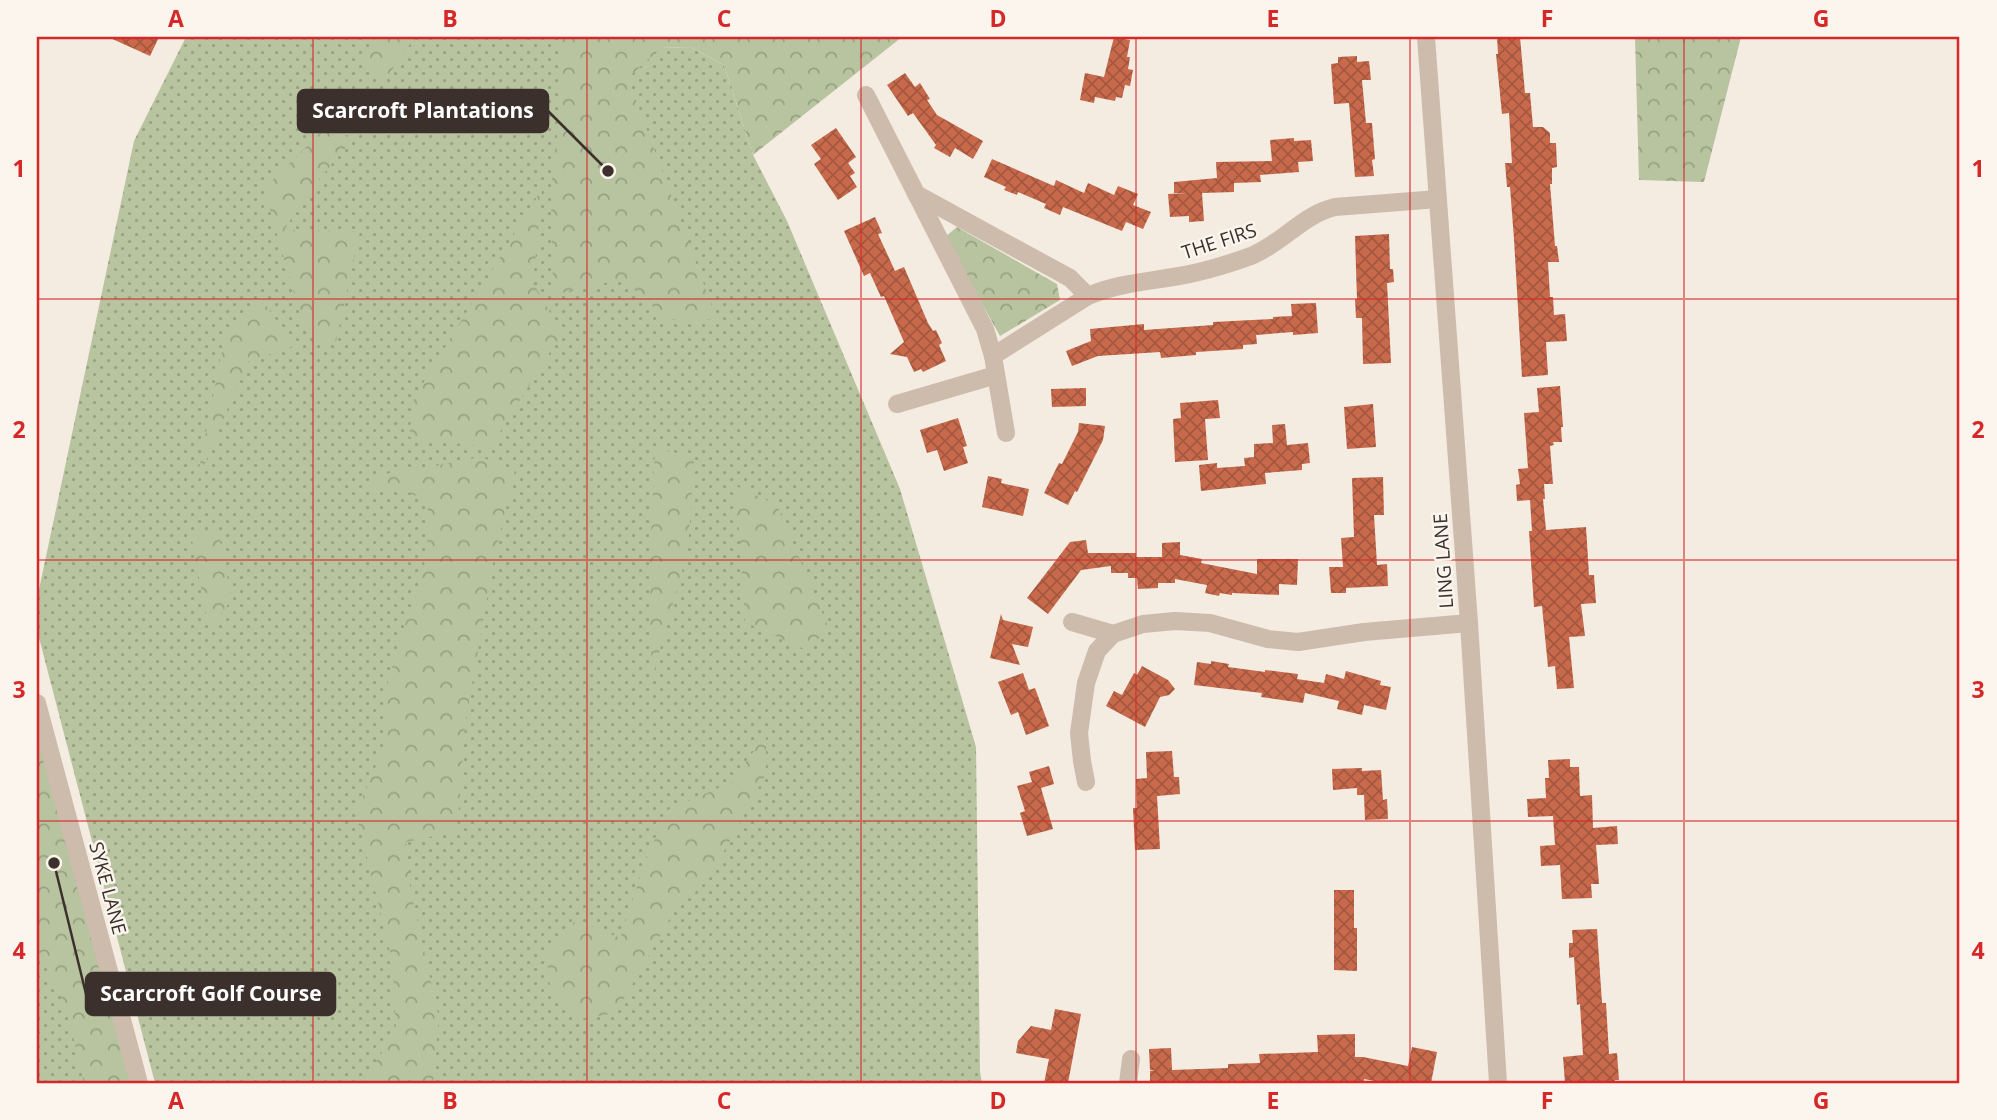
<svg xmlns="http://www.w3.org/2000/svg" width="1997" height="1120" font-family="'Open Sans',sans-serif">
<style>
.grass{fill:url(#grass-dots)}
.forest{fill:url(#forest-crowns)}
.building{fill:url(#building-cross-hatch)}
.lines{fill:none;stroke-linecap:round;stroke-linejoin:round}
.minor{stroke:#cdbbac;stroke-width:18}
.grid{fill:none;stroke:#d62828;stroke-width:2;stroke-opacity:0.55}
.labels{text-anchor:middle;dominant-baseline:central;stroke-width:5;stroke-linejoin:round;paint-order:stroke}
.street-label{font-size:19px;fill:#3b302b;stroke:#fbf5ee}
.leader{fill:none;stroke:#3b302b;stroke-width:2.5}
.callout-dot{fill:#3b302b;stroke:#fbf5ee;stroke-width:2.5}
.callout{fill:#3b302b;stroke:#3b302b;stroke-width:2.5}
.callout-label{font-size:21px;text-anchor:middle;font-weight:bold;fill:#fff}
.neatline{fill:none;stroke:#d62828;stroke-width:2.5}
.grid-label{font-size:23px;text-anchor:middle;font-weight:bold;fill:#d62828}
</style>
<defs>
<pattern id="grass-dots" width="8" height="8" patternUnits="userSpaceOnUse" patternTransform="scale(1.75)"><rect width="8" height="8" fill="#b8c4a0"/><path d="M2 2h.1M6 6h.1" fill="none" stroke="#97a083" stroke-width="1.8" stroke-linecap="round"/></pattern>
<pattern id="forest-crowns" width="20" height="18" patternUnits="userSpaceOnUse" patternTransform="scale(1.75)"><rect width="20" height="18" fill="#b8c4a0"/><path d="M2 6a3 3 0 1 1 6 0M12 15a3 3 0 1 1 6 0" fill="none" stroke="#97a083"/></pattern>
<pattern id="building-cross-hatch" width="8" height="8" patternUnits="userSpaceOnUse" patternTransform="scale(1.75)"><rect width="8" height="8" fill="#c8694b"/><path d="M0 0l8 8M0 8l8-8" fill="none" stroke="#a4573f"/></pattern>
</defs>
<rect width="100%" height="100%" fill="#f4ebe1"/>
<g class="grass">
<polygon points="186,37 627,37 661,48 690,47 724,65 753,155 787,221 900,489 976,747 980,1072 982,1083 155,1083 37,630 37,599 134,141"/>
<polygon points="37,733 130,1083 37,1083"/>
</g>
<g class="forest">
<polygon points="376,37 415,37 383,83 359,62"/>
<polygon points="559,37 902,37 753,155 724,65 690,47 661,48 628,78 717,320 668,320 622,279 553,295 551,188 561,103"/>
<polygon points="1635,37 1741,37 1704,182 1639,180"/>
<polygon points="325,128 353,139 310,190 284,230 360,231 335,346 305,331 264,189"/>
<polygon points="542,189 533,283 562,333 490,448 409,437 414,398"/>
<polygon points="957,227 1057,284 1060,300 1000,336 945,237"/>
<polygon points="263,301 294,346 247,362 195,488 224,341"/>
<polygon points="655,446 694,459 688,550 652,678 649,582"/>
<polygon points="481,457 515,470 494,558 465,725 457,831 406,842 410,887 439,1018 433,1083 417,1083 407,1068 403,1083 366,1083 369,1072 396,1031 392,959 356,813 384,747 388,682 401,635 422,581 430,521 426,500 400,489 362,489 398,468 429,467"/>
<polygon points="736,486 777,505 829,629 806,650 745,622"/>
<polygon points="217,526 232,599 209,630 191,535"/>
<polygon points="37,733 130,1083 84,1083 67,1010 37,948"/>
<polygon points="766,734 766,774 709,879 673,913 616,1013 580,1019 551,994 546,952 576,920 620,938 646,859 668,810 732,782"/>
</g>
<g class="building">
<polygon points="108,37 159,37 150,56"/>
<polygon points="1114,37 1130,40 1127,57 1130,57 1128,69 1133,70 1130,86 1125,85 1122,98 1116,97 1115,101 1095,97 1094,103 1080,100 1085,73 1104,77"/>
<polygon points="1497,37 1520,37 1525,93 1530,93 1533,127 1543,127 1550,133 1550,143 1556,143 1557,167 1552,168 1552,184 1550,184 1555,246 1557,246 1559,262 1548,262 1550,297 1553,297 1554,315 1565,314 1567,341 1546,342 1548,375 1522,377 1514,239 1510,187 1507,187 1505,163 1512,163 1509,113 1502,114 1496,54 1498,54"/>
<polygon points="1357,56 1357,62 1369,61 1371,80 1362,80 1366,123 1372,123 1375,159 1372,160 1374,176 1355,177 1349,103 1334,104 1331,64 1338,63 1338,57"/>
<polygon points="905,73 915,87 920,83 930,99 927,100 937,115 983,141 973,159 955,148 950,157 934,148 936,145 913,113 908,116 887,85"/>
<polygon points="836,128 856,157 848,163 855,173 850,176 857,187 838,200 814,164 821,159 811,145"/>
<polygon points="1294,138 1294,141 1311,140 1313,161 1298,162 1299,172 1260,175 1261,182 1234,183 1234,192 1202,193 1204,221 1189,222 1189,216 1170,217 1168,194 1187,193 1174,193 1174,182 1217,178 1216,162 1272,161 1270,140"/>
<polygon points="992,159 1054,186 1056,180 1084,193 1088,183 1114,195 1118,186 1138,194 1133,205 1151,212 1143,229 1126,222 1122,231 1063,207 1060,215 1044,208 1046,204 1018,192 1017,195 1004,190 1006,187 984,177"/>
<polygon points="875,217 882,233 878,234 895,271 904,267 928,323 933,331 936,330 942,343 939,345 946,361 923,372 921,369 914,372 907,357 890,354 904,342 884,296 881,297 870,273 864,276 844,231"/>
<polygon points="1389,234 1390,269 1393,269 1394,282 1387,283 1391,363 1363,364 1362,318 1356,318 1355,299 1357,299 1355,236"/>
<polygon points="1316,303 1318,333 1293,335 1293,332 1256,335 1257,344 1243,345 1243,349 1196,352 1196,355 1161,358 1160,352 1098,356 1072,366 1066,351 1091,341 1090,329 1144,324 1144,330 1213,325 1213,322 1273,319 1273,317 1292,316 1291,304"/>
<polygon points="1560,386 1563,427 1561,427 1562,442 1553,442 1554,445 1550,446 1553,484 1544,484 1545,499 1543,499 1546,530 1586,527 1589,575 1594,575 1596,603 1581,604 1585,636 1569,637 1574,688 1557,689 1555,666 1548,667 1542,606 1534,607 1529,531 1532,531 1530,500 1517,501 1516,485 1520,484 1518,469 1528,468 1524,413 1539,412 1537,388"/>
<polygon points="1086,388 1086,406 1052,407 1051,389"/>
<polygon points="1218,400 1220,418 1205,419 1208,460 1175,462 1173,419 1181,418 1180,403"/>
<polygon points="1373,404 1376,447 1347,449 1344,407"/>
<polygon points="958,418 967,446 963,447 968,463 944,471 937,450 927,453 920,430"/>
<polygon points="1079,423 1105,426 1103,440 1077,492 1075,491 1068,505 1044,493 1059,463 1062,464 1078,432"/>
<polygon points="1285,424 1287,445 1308,443 1310,463 1302,464 1302,470 1265,473 1266,484 1201,491 1199,465 1217,463 1217,468 1245,466 1244,458 1254,457 1254,444 1273,443 1272,425"/>
<polygon points="988,476 1002,479 1001,483 1029,489 1023,516 982,507"/>
<polygon points="1383,477 1384,515 1374,515 1377,565 1387,564 1388,586 1346,588 1346,593 1331,593 1329,567 1343,567 1341,538 1354,537 1352,478"/>
<polygon points="1086,540 1088,553 1136,553 1136,557 1162,557 1162,543 1180,542 1180,555 1202,559 1201,563 1257,574 1257,559 1298,559 1297,585 1279,584 1279,595 1232,593 1232,595 1220,593 1219,596 1205,593 1207,585 1175,579 1175,583 1158,583 1158,588 1138,589 1137,578 1128,578 1128,573 1111,573 1111,566 1081,570 1048,614 1027,598 1070,542"/>
<polygon points="1001,614 1003,620 1033,627 1028,647 1012,644 1020,665 990,658"/>
<polygon points="1211,661 1229,664 1228,667 1265,672 1265,670 1298,674 1297,679 1324,683 1326,674 1344,679 1346,671 1381,681 1380,685 1391,687 1386,710 1364,705 1362,715 1337,709 1339,701 1305,693 1303,703 1261,697 1262,693 1194,685 1197,662 1211,664"/>
<polygon points="1142,666 1168,680 1175,689 1169,695 1160,697 1145,727 1106,706 1114,691 1122,695 1134,673 1137,675"/>
<polygon points="1023,673 1029,690 1035,688 1049,726 1026,735 1018,712 1011,715 998,682"/>
<polygon points="1172,751 1174,777 1179,777 1180,794 1157,796 1160,849 1135,850 1133,808 1137,808 1136,779 1147,778 1146,752"/>
<polygon points="1570,759 1570,767 1579,767 1580,796 1592,795 1593,828 1617,826 1618,844 1596,845 1599,884 1591,884 1592,898 1562,899 1560,865 1541,866 1540,846 1555,845 1553,816 1528,817 1527,799 1546,798 1545,778 1549,778 1548,760"/>
<polygon points="1049,766 1054,784 1041,788 1053,829 1027,836 1020,813 1025,811 1017,786 1032,782 1029,772"/>
<polygon points="1362,768 1362,771 1381,770 1383,800 1387,799 1388,819 1365,820 1364,795 1357,795 1357,788 1333,790 1332,769"/>
<polygon points="1334,890 1354,890 1354,928 1357,928 1357,971 1334,970"/>
<polygon points="1597,929 1602,1003 1606,1003 1609,1054 1617,1053 1619,1080 1615,1080 1615,1083 1565,1083 1563,1057 1583,1055 1580,1004 1577,1005 1574,957 1569,958 1569,943 1573,943 1572,930"/>
<polygon points="1055,1009 1081,1014 1068,1083 1044,1083 1049,1059 1016,1053 1018,1041 1031,1026 1051,1030"/>
<polygon points="1355,1034 1355,1057 1363,1057 1408,1066 1412,1047 1437,1052 1431,1083 1384,1083 1364,1079 1364,1083 1150,1083 1150,1071 1155,1071 1150,1070 1149,1049 1171,1048 1172,1070 1228,1068 1228,1064 1260,1063 1259,1054 1318,1052 1317,1035"/>
</g>
<g class="lines">
<g class="minor">
<polyline points="1426,37 1469,623 1498,1083"/>
<polyline points="866,95 985,329 993,356 1006,433"/>
<path d="M916,194L1070,278L1088,296C1116,284 1143,282 1173,277C1200,273 1226,265 1251,256C1283,243 1302,215 1335,207L1438,199"/>
<polyline points="993,356 1088,296"/>
<polyline points="897,404 996,375"/>
<polyline points="1072,622 1113,634"/>
<polyline points="37,703 139,1083"/>
<polyline points="1086,782 1082,761 1079,733 1086,683 1097,651 1113,634 1143,624 1175,621 1210,623 1268,639 1298,642 1364,632 1469,623"/>
<polyline points="1128,1083 1131,1059"/>
</g>
</g>
<path class="grid" d="M313,37V1083M587,37V1083M861,37V1083M1136,37V1083M1410,37V1083M1684,37V1083M37,299H1960M37,560H1960M37,821H1960"/>
<g class="labels">
<g class="street-label">
<text transform="translate(1219 241) rotate(-18)">THE FIRS</text>
<text transform="translate(1443 561) rotate(-94)">LING LANE</text>
<text transform="translate(108 888) rotate(75)">SYKE LANE</text>
</g>
</g>
<path class="leader" d="M608 171L548 111M54 863L86 994"/>
<g class="callout-dot">
<circle cx="608" cy="171" r="7"/>
<circle cx="54" cy="863" r="7"/>
</g>
<g class="callout">
<rect x="298" y="90" width="250" height="42" rx="7"/>
<rect x="86" y="973" width="249" height="42" rx="7"/>
</g>
<g class="callout-label">
<text x="423" y="118">Scarcroft Plantations</text>
<text x="211" y="1001">Scarcroft Golf Course</text>
</g>
<rect width="1997" height="1120" fill="none" stroke="#fbf5ee" stroke-width="77"/>
<rect x="38" y="38" width="1920" height="1044" class="neatline"/>
<g class="grid-label">
<text x="176" y="27">A</text>
<text x="450" y="27">B</text>
<text x="724" y="27">C</text>
<text x="998" y="27">D</text>
<text x="1273" y="27">E</text>
<text x="1547" y="27">F</text>
<text x="1821" y="27">G</text>
<text x="19" y="177">1</text>
<text x="1978" y="177">1</text>
<text x="19" y="438">2</text>
<text x="1978" y="438">2</text>
<text x="19" y="698">3</text>
<text x="1978" y="698">3</text>
<text x="19" y="959">4</text>
<text x="1978" y="959">4</text>
<text x="176" y="1109">A</text>
<text x="450" y="1109">B</text>
<text x="724" y="1109">C</text>
<text x="998" y="1109">D</text>
<text x="1273" y="1109">E</text>
<text x="1547" y="1109">F</text>
<text x="1821" y="1109">G</text>
</g>
</svg>
